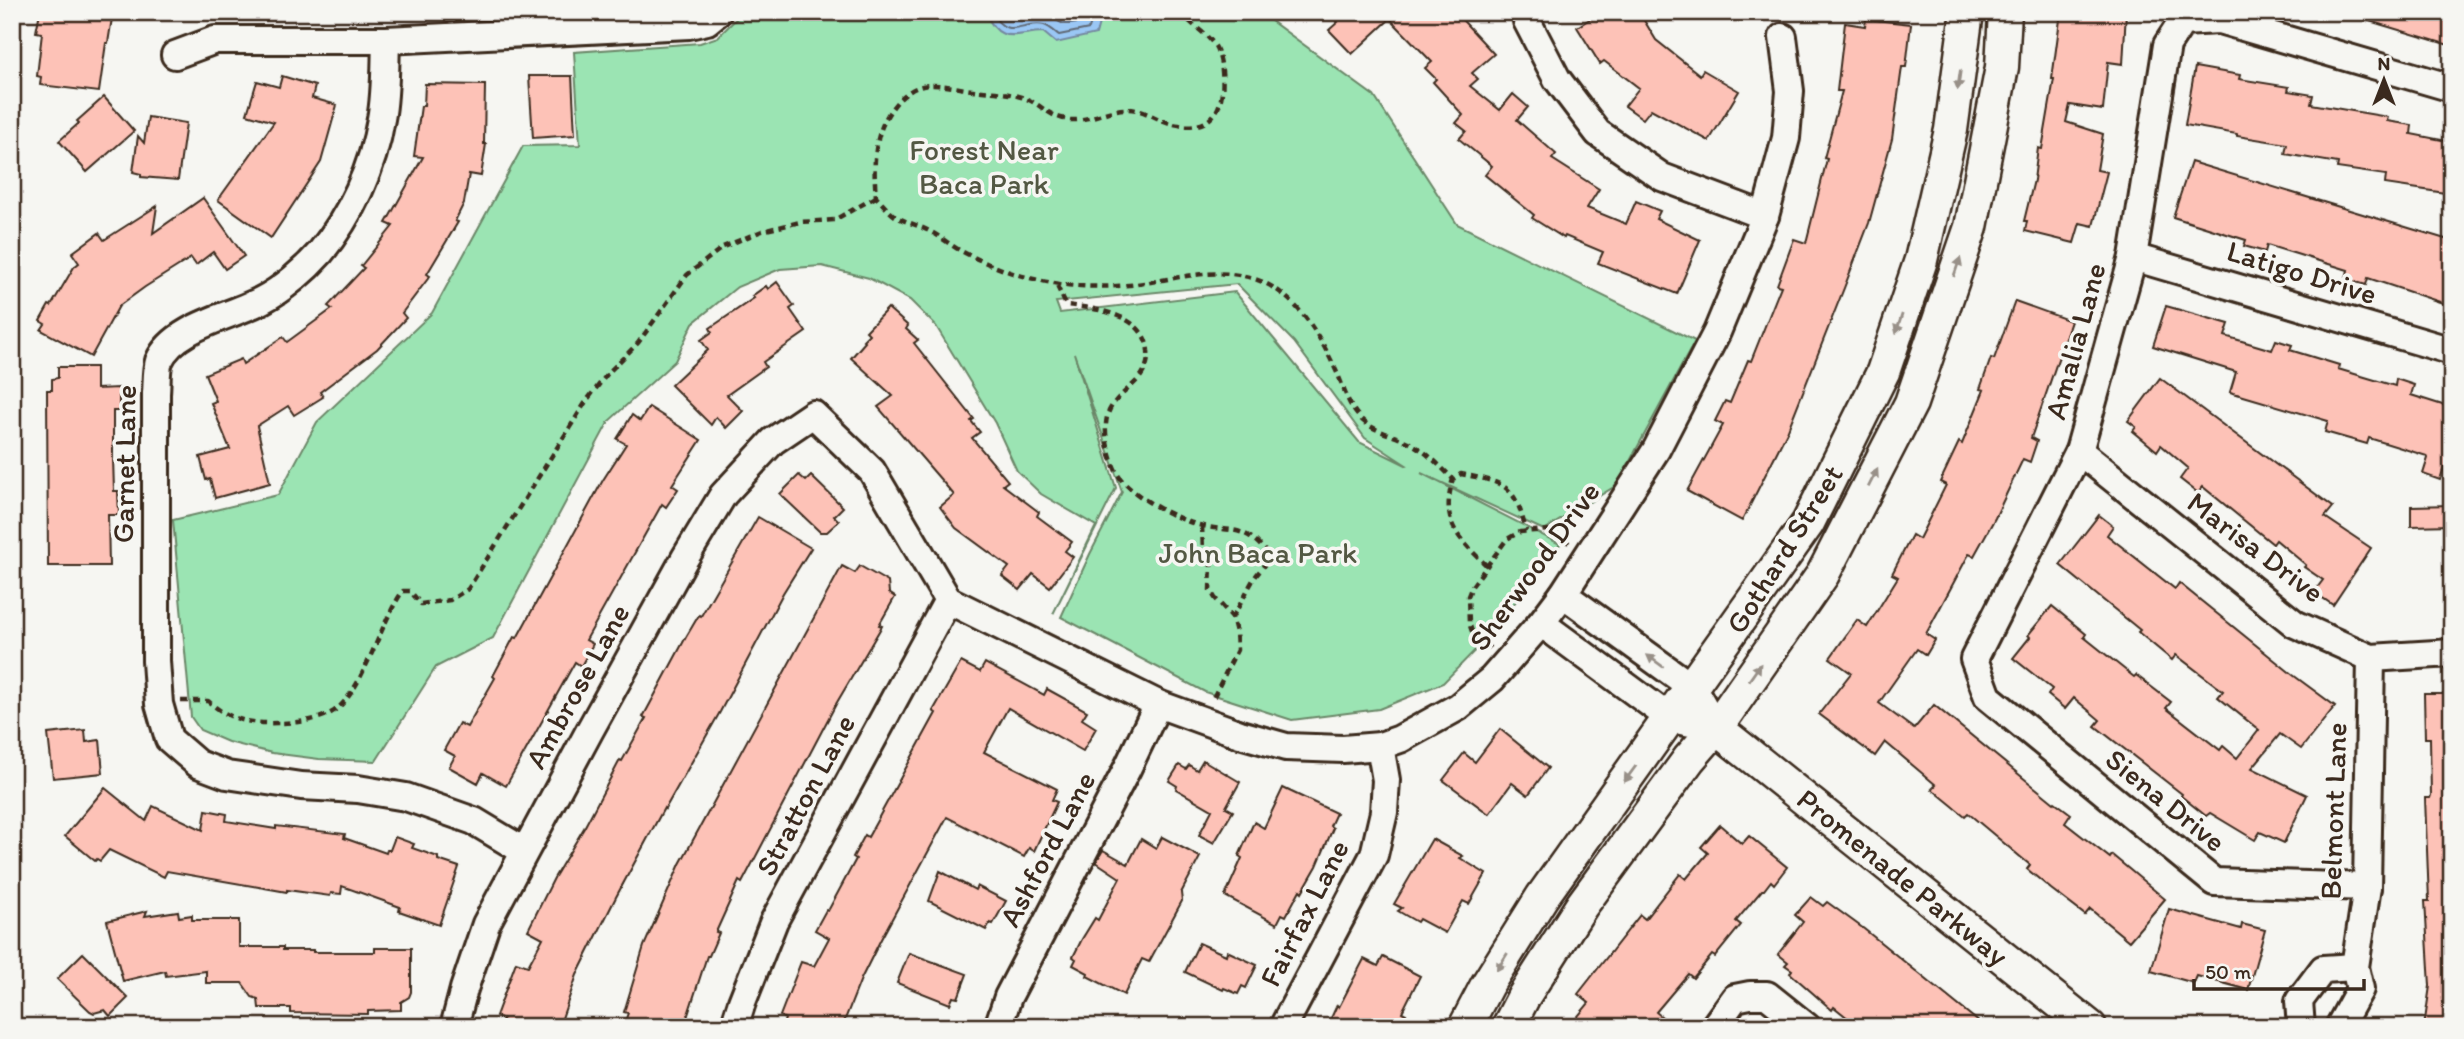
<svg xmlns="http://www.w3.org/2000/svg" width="2464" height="1039" font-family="Itim,sans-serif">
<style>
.green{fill:#9be4b3;stroke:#6b8768;stroke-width:2;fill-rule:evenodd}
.water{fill:#9ac7f5;stroke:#74889f;stroke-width:2}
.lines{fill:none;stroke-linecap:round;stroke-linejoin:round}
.shore{stroke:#616974;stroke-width:2}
.building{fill:#fdc2b7;stroke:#3b2a1e;stroke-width:2}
.minor-casing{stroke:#3b2a1e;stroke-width:32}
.tertiary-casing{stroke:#3b2a1e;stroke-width:37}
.path{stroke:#3b2a1e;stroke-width:4.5;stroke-dasharray:7 5;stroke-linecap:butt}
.minor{stroke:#f6f6f2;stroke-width:26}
.tertiary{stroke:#f6f6f2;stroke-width:32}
.oneway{fill:#989088}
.labels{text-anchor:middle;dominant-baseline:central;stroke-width:7;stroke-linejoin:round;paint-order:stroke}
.park-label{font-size:30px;fill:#535843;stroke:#f6f6f2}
.street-label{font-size:30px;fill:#3b2a1e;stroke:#f6f6f2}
</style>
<rect width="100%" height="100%" fill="#f6f6f2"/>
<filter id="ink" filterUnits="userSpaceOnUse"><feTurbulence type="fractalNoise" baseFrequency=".0143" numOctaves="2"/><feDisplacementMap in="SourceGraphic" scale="14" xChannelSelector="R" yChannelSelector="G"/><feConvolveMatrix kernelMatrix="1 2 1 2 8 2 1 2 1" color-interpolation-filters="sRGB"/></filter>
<g filter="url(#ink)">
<path class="green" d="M743,12H1259L1374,96L1457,224L1695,341L1617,485L1544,530L1421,473L1560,544L1489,636L1443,683L1379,709L1292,720L1205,692L1061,617L1090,554L1122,492L1074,353L1116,488L1053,614L1096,526L1041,494L1017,471L995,423L936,326L910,300L869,278L822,266L780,269L737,287L693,323L675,361L609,421L493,638L436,667L376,761L319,759L272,753L228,742L200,730L191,717L173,520L278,495L317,422L432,313L523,146L580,145L574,52L700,43L718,37ZM1237,284L1294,342L1365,438L1408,466L1359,442L1235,292L1060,313L1056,302Z"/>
<path class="water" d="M985,12H1097L1100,19L1096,34L1056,43L1043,32C1014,33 1000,46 985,12Z"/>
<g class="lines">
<g class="shore">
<path d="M992,12C1007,42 1022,20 1044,25C1050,27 1055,32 1059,35L1089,29L1092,20L1091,12"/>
<path d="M1002,12L1005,18C1019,21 1030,15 1044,16C1063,19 1055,28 1081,22L1082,12"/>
</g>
</g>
<g class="building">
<polygon points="40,12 113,12 108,43 106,43 99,92 40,85 41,77 37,76 42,33 36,32"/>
<polygon points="1329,12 1455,12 1494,54 1472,73 1478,79 1470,86 1500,110 1513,94 1528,107 1517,120 1556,154 1552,159 1599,189 1587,208 1626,224 1636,201 1660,211 1656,219 1700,240 1677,294 1598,263 1603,252 1565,236 1564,238 1532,218 1534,215 1485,175 1492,166 1459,139 1466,131 1456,123 1463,115 1433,82 1436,79 1425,68 1432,62 1390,19 1352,54 1329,30 1338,22"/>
<polygon points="1601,12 1639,12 1656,40 1700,75 1703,70 1739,91 1709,141 1651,109 1643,119 1625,106 1639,88 1604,61 1600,64 1577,27"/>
<polygon points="2061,12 2126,12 2123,64 2108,62 2103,110 2070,105 2066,122 2103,134 2097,170 2107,172 2093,226 2080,223 2074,243 2025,231 2027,221 2024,221 2034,180 2038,148 2042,149 2054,79 2052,79"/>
<polygon points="2357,12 2452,12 2452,46 2356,17"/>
<polygon points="1866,19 1911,24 1906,67 1902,67 1892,139 1869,223 1844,288 1787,432 1742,521 1687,491 1723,425 1715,421 1725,401 1730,403 1748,360 1751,361 1781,286 1777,285 1794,239 1806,243 1827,159 1824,158 1842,91 1837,91 1845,23 1865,26"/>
<polygon points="2195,67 2240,75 2239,79 2289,87 2288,91 2313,95 2311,104 2388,117 2387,121 2412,125 2411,134 2452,142 2452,194 2385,184 2386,175 2337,168 2338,163 2285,154 2287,144 2237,136 2237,134 2185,125"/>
<polygon points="282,76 315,86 312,98 337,105 321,162 271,238 218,200 274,122 247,114 257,81 279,87"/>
<polygon points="529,76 572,76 575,135 533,138"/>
<polygon points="425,84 485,85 484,144 486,144 481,176 469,174 464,203 455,221 458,222 427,274 430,276 402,313 406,318 377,349 320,392 323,397 294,415 288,406 257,426 270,483 215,498 210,479 206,480 200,457 230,449 211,403 216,401 205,374 241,359 243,364 283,337 287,342 332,309 328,306 364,268 361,266 393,226 386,223 423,157 414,156 421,106 424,106"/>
<polygon points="104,97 134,131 87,172 59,141 79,123 77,121"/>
<polygon points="148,117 186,123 178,180 141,177 141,174 133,172 138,136 144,143"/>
<polygon points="2191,162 2452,241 2452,306 2368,278 2366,285 2346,279 2348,270 2267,245 2265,252 2244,246 2246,240 2173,217"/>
<polygon points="203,198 244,256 225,269 213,252 196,265 191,258 145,287 119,306 91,357 41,330 45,324 40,321 49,305 51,306 74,267 79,263 72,253 99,233 104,240 157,206 153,233"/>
<polygon points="777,282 794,306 790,309 806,332 763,362 766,367 727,395 743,411 726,428 716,417 711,425 671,385 708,350 701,340 712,332 710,328 754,298 752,296 766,286 768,289"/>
<polygon points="2015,301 2071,321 2031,438 2037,441 2030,462 2023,459 1995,518 1974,556 1969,554 1926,634 1935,640 1926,655 1917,649 1879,703 1914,729 1934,705 2054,803 2055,802 2071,814 2065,823 2110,858 2112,855 2165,899 2129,941 2090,909 2085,915 2051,889 2027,869 2030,865 1968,813 1965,816 1932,789 1936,785 1885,742 1875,756 1819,714 1851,673 1830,658 1857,620 1867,627 1898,577 1892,574 1912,535 1919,539 1946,485 1940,482 1959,442 1962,444 1984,390 1980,389 1991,358 1994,359"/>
<polygon points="2166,306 2229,324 2225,336 2272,350 2276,340 2292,345 2290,350 2339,365 2338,369 2395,386 2396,379 2414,385 2411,395 2452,408 2452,469 2444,467 2440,480 2423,474 2428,458 2427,456 2369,438 2367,444 2325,432 2328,421 2230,392 2236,372 2153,346"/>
<polygon points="888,308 908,326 906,329 918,340 914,343 974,419 971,421 980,432 972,438 1008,481 1003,485 1039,512 1037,516 1072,542 1065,551 1073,557 1050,587 1033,574 1020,590 1002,576 1009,567 956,528 940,507 954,495 878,407 893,396 851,358 865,342 863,340 869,334 866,331"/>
<polygon points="58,367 96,367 96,389 119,388 119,411 113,411 113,457 114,491 118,491 119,515 108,515 109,566 48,566 47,390 52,390 52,379 58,378"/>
<polygon points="2160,378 2333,507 2325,517 2371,548 2333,605 2314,592 2323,580 2304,567 2306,565 2276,540 2273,544 2203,487 2198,493 2180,479 2188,468 2161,445 2157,451 2133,431 2136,427 2128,421"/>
<polygon points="649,407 701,440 672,485 678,489 666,507 662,504 586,640 593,644 581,666 575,662 506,786 483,773 478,783 449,767 455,756 444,750 459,723 467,727 495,678 493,676 514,637 517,638 603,480 626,444 617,439 632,415 640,421"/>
<polygon points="799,475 806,481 811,476 843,507 834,516 839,521 827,532 820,532 780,494"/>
<polygon points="2452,505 2452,525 2411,526 2411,506"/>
<polygon points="2099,515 2113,526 2107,535 2175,589 2179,583 2293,675 2335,706 2301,749 2280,734 2252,768 2307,795 2284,843 2260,832 2255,840 2210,813 2206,816 2181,796 2182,794 2095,726 2100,720 2074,698 2065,709 2048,695 2052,689 2013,658 2030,637 2028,635 2052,606 2086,634 2084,637 2134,677 2136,675 2171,702 2166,708 2220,750 2223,746 2237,758 2259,730 2218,697 2223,691 2176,655 2172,660 2138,632 2140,630 2060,565"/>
<polygon points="758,517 811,548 783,593 720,712 665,809 664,808 616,897 577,975 559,1027 500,1027 503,1019 496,1016 516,962 528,966 543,938 528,930 554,878 584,828 620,760 622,761 646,718 643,717 686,637 699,615 701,616"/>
<polygon points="842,566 855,573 860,566 888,582 889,593 895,597 879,625 882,626 836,704 742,883 739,881 716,932 719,933 709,956 707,956 684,1027 623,1027 628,1013 624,1012 644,946 680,864"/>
<polygon points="961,662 980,672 985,663 1044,695 1047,689 1087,711 1082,719 1096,728 1083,751 1008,708 984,752 1057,789 1052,800 1057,802 1034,851 1029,848 1024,857 947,817 881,939 861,979 842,1027 782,1027 785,1019 780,1016 801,962 814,966 829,938 815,930 826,910 828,911 856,859 853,857 865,835 868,837 936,713 933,711"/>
<polygon points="2424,694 2452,694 2452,1027 2424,1027 2430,986 2425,901 2429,901 2425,798 2430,798 2431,795 2430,738 2425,738"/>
<polygon points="1500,729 1548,768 1528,795 1512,783 1489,814 1443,780 1464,753 1475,762"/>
<polygon points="85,730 86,742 100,740 103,773 53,778 48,734"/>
<polygon points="1203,760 1240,782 1226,807 1233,811 1214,843 1199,835 1212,810 1176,789 1177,786 1169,781 1179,765 1186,769 1189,765 1197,770"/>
<polygon points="105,788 146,821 153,806 203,830 206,810 227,814 226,821 276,829 276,826 345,834 344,838 386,853 387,850 390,850 395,837 414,844 412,848 438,857 438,860 459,867 439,925 399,911 400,907 342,886 341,894 331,893 330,896 287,890 287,892 167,871 164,877 109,850 100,861 97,859 95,861 65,836"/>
<polygon points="1283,788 1336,813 1330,826 1333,828 1317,866 1302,892 1300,890 1286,916 1282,914 1277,924 1225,896 1242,858 1239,856 1254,822 1264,828"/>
<polygon points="1720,825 1742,844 1749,836 1787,867 1774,884 1771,881 1764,890 1762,890 1736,921 1741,925 1715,957 1712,955 1693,978 1688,974 1656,1012 1674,1027 1569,1027 1589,1003 1578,994 1640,915 1645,919 1680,874 1686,879 1708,853 1701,847"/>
<polygon points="1162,837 1200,857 1181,893 1182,901 1149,962 1142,959 1124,995 1087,976 1088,973 1073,965 1076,959 1073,957 1082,939 1095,918 1098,920 1120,878 1096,862 1103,850 1128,864 1141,839 1156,848"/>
<polygon points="1432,839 1463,856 1460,858 1486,874 1469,904 1463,901 1445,933 1419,919 1417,922 1398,911 1402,908 1394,904"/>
<polygon points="940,871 975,890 977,886 1006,901 993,924 990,923 986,930 929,901"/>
<polygon points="1811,897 1823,906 1827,902 1864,929 1985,1027 1859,1027 1834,1007 1832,1010 1790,973 1792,970 1785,965 1788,962 1778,954 1803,922 1795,915"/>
<polygon points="2169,909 2241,929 2242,924 2265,930 2248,990 2197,976 2194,983 2151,971"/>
<polygon points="147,911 145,916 178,911 179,917 192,915 192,920 239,920 239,947 283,947 283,950 313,950 313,952 375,952 375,948 411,948 411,992 409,997 401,1002 401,1010 368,1011 368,1014 291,1013 291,1008 259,1008 258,999 252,997 242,983 206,983 206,971 166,976 165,971 123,981 107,921"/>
<polygon points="1199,943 1226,955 1227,951 1257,965 1246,988 1242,986 1238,994 1224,988 1223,990 1185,972"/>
<polygon points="83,953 128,998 110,1016 105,1010 94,1013 90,1011 57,979"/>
<polygon points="909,953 967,974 958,998 953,997 950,1004 897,983"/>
<polygon points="1383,957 1420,976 1402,1012 1406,1014 1399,1027 1327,1027 1337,1005 1339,1007 1364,959 1378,966"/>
</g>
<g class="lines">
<g class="minor-casing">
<g id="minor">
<polyline points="1526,12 1527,21 1557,79 1598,133 1662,177 1765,216"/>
<path d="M386,40C385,66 386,93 381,119C373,168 351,215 320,253C305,270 283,289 262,300C233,316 174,326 159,361C156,370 157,383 156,393V661L159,704L169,739L198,764L227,775L301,786L358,789L406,797L474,821L524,851"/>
<polyline points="175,55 215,40 386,40 689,25 707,21 718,12"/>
<polyline points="2133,257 2452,351"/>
<polyline points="2079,451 2295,624 2371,658 2452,653"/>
<polyline points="1563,594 1693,688 1716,728"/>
<polyline points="1541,623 1671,719 1716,728"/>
<polyline points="2367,887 2214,882 1988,697 1974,659 2079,451 2133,257 2167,45 2182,22 2219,20 2452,88"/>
<polyline points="454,1027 464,989 486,924 590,730 685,558 723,495 773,441 813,414 872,471 948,600 1158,704 1240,734 1286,747 1343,749 1380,746 1400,739 1458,707 1492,679 1541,623 1563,594 1656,450 1717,332 1765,216 1786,138 1790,91 1783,37"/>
<polyline points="734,1027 742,1002 774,921 948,600"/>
<polyline points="998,1027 1008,997 1127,769 1158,704"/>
<polyline points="1283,1027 1374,855 1384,812 1386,780 1380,746"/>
<polyline points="1714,1027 1735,998 1750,995 1767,995 1807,1027"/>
<polyline points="2301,1027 2299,1001 2323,969 2355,967"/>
<polyline points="2339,1027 2360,989 2355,967 2367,887 2371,658"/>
</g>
</g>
<g class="tertiary-casing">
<g id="tertiary">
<polyline points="1716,728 2090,1027"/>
<polyline points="1465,1027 1487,985 1542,897 1808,523 1883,372 1921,260 1951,130 1967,12"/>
<polyline points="1508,1027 1524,996 1582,905 1689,759 1716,728 1823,574 1911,403 1971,227 2002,67 2005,12"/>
</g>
</g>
<g class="path">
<path d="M1181,12C1190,25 1206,32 1215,46C1219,53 1221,62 1222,71C1225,102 1217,131 1179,125C1161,123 1147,110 1129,109C1106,108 1084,126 1061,118C1047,114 1037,102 1024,98C1008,92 989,92 972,90C956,88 934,82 919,87C911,89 903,96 897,102C873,130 873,162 876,197C882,203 888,211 895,216C905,222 918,225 929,231C942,237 952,247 965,253C1019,280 1068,291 1129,285C1170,281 1213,265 1255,279C1297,293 1322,339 1339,377C1345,392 1349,407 1361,419C1374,432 1392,434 1408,442C1426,451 1439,465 1453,479"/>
<path d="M1057,286L1066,305C1094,308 1145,314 1148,351C1149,360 1146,369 1141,376C1130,390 1111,399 1107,417C1103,435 1110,460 1118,475C1131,496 1176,519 1199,525C1229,533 1243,523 1266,552C1268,567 1258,570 1252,582C1245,594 1240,606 1232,617"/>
<polyline points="1202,526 1203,550 1211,565 1210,590 1215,598 1232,617 1236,632 1237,650 1213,698"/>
<path d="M1487,566C1458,537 1440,524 1453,479L1461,474C1507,483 1515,485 1526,531"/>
<polyline points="1490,648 1474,637 1469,623 1468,596 1472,586 1507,539 1520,532 1550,530 1569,543"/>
<path d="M181,701H208C229,720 249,724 277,723C295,723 319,721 334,711C363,692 380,622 403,591H410L421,604L450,600L468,589L587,400L608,373L638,343L687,275L723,247L762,231L800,222L834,220L876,197"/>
</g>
<use href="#minor" class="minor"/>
<use href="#tertiary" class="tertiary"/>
</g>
<defs><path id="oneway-solid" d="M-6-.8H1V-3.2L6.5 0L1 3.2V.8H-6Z" transform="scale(1.75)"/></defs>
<g class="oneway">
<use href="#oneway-solid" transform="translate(1959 80) rotate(98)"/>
<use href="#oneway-solid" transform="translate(1957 267) rotate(-71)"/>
<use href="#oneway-solid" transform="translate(1899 324) rotate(108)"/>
<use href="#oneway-solid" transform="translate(1873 478) rotate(-63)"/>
<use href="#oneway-solid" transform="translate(1655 661) rotate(-144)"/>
<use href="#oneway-solid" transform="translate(1755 672) rotate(-55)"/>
<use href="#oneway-solid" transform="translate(1630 774) rotate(126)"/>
<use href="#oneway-solid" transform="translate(1502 962) rotate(122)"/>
</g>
</g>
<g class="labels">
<g class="park-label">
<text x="984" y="149">Forest Near<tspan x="984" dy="34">Baca Park</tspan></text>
<text x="1258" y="552">John Baca Park</text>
</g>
<g class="street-label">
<text transform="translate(2302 272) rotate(17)">Latigo Drive</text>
<text transform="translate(2075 341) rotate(-75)">Amalia Lane</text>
<text transform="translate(124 464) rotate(-89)">Garnet Lane</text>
<text transform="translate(2256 547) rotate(37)">Marisa Drive</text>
<text transform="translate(1784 549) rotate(-58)">Gothard Street</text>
<text transform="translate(1534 566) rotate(-54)">Sherwood Drive</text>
<text transform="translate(577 686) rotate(-61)">Ambrose Lane</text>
<text transform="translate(805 795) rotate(-62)">Stratton Lane</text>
<text transform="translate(2166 800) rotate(39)">Siena Drive</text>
<text transform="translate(2333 811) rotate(-88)">Belmont Lane</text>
<text transform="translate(1047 849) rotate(-62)">Ashford Lane</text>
<text transform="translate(1903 877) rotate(39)">Promenade Parkway</text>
<text transform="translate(1304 913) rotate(-63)">Fairfax Lane</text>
</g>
</g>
<rect width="2464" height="1039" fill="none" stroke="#f6f6f2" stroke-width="42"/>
<rect x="21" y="21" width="2422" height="997" fill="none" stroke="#3b2a1e" stroke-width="2.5" filter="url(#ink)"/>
<g transform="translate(2384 80)" stroke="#f6f6f2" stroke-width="5" paint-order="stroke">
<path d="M0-5L12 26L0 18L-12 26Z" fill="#3b2a1e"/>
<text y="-10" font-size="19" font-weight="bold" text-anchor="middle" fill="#3b2a1e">N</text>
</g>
<path d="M2194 979v10h170v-10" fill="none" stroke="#3b2a1e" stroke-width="3.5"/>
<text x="2205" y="979" font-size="21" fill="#3b2a1e" stroke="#f6f6f2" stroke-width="5" paint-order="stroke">50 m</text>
</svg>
